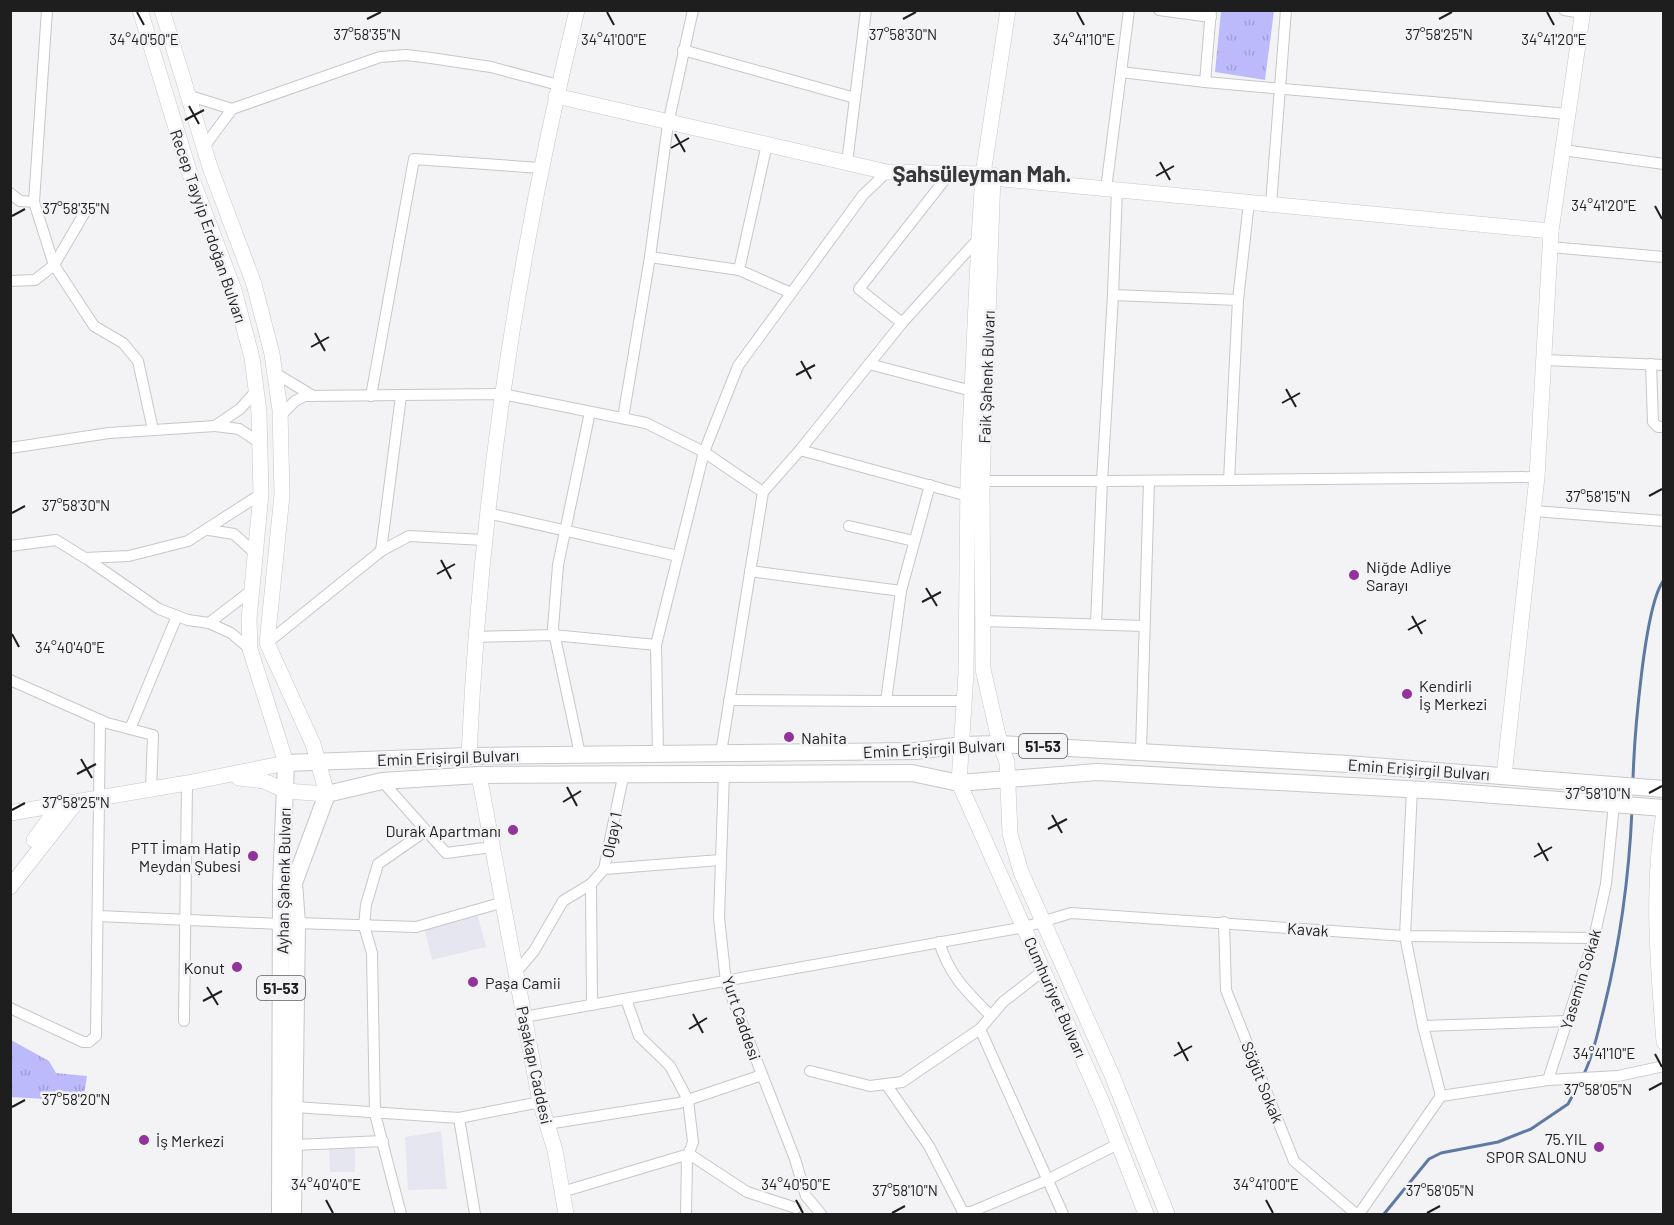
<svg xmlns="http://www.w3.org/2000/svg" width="1674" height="1225" font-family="Barlow,sans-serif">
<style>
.built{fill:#e6e6f0}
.park{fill:url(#park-tufts)}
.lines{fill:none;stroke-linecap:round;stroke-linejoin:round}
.stream{stroke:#5e7aa2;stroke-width:3}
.street-casing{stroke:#c7c7c9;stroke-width:12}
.secondary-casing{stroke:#c7c7c9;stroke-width:16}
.primary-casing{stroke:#c7c7c9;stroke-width:18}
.street{stroke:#fff;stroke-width:10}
.secondary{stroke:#fff;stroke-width:15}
.primary{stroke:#fff;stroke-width:16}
.ticks{fill:none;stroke:#1e1e1f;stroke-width:2}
.poi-dot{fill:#92329b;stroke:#f3f3f6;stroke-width:2}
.labels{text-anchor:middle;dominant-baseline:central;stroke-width:5;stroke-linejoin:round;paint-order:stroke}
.shield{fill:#f3f3f6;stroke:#5e5e60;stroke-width:1.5}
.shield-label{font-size:15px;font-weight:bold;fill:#1e1e1f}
.street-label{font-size:16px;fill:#1e1e1f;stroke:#f3f3f6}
.poi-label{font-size:16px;fill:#1e1e1f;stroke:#f3f3f6;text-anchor:start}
.district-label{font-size:22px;font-weight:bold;fill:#373839;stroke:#f3f3f6}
.ticks-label{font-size:15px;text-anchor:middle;fill:#1e1e1f;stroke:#f3f3f6;stroke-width:5;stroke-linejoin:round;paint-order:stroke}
</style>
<defs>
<pattern id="park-tufts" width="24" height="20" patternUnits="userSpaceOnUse" patternTransform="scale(1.5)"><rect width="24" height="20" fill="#bcbafb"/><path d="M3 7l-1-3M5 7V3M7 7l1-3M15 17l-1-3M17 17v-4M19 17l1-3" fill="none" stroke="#a19fd7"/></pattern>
</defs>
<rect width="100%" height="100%" fill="#f3f3f6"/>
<g class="built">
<polygon points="477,913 486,947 432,960 424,927"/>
<polygon points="441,1131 447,1189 408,1190 405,1137"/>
<polygon points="355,1145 355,1172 330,1172 329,1146"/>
</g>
<g class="park">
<polygon points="1221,11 1274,11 1265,80 1215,72"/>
<polygon points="11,1040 49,1061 56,1073 87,1076 84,1096 46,1099 11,1097"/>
</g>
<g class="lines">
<g class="stream">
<path d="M1633,780C1634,743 1644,604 1664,580"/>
<path d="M1584,1074C1594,1053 1598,1031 1604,1008C1620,943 1629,877 1632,810"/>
<polyline points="1384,1214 1429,1159 1441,1153 1498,1142 1531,1129 1568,1104 1581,1080"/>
</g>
<g class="street-casing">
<g id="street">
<polyline points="693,10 668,124 650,257 739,270"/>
<polyline points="1159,10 1211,17"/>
<polyline points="1564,10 1582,13"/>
<polyline points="683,50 855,98"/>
<polyline points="1121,72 1205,82 1568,114"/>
<polyline points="1205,82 1211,10"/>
<polyline points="187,95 232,109"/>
<polyline points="767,144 739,270 791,293"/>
<polyline points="204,147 232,109 380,57 406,55 431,58 491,67 558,85"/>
<polyline points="1563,150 1664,164"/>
<polyline points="847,163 866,10"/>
<polyline points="1106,189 1129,10"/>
<polyline points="10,193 20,201 34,202 54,265 94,326 123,343 138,361 153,430"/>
<polyline points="34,202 47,10"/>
<polyline points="1271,204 1286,10"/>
<polyline points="1550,247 1664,257"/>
<polyline points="10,281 35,280 54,265 85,212"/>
<polyline points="1113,295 1117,190"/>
<polyline points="1238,300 1249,202"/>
<polyline points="902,323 859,289 950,173"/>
<polyline points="1544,360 1664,365"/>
<polyline points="869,364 972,391"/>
<polyline points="1651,364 1653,422 1658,427 1664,427"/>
<polyline points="275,373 313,396"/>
<polyline points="256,391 240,409 215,426 239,429 260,443"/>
<polyline points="371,396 414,159 540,168"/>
<polyline points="280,416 295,401 305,396 502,394 646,423 704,452 763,492 800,450 902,323 979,238"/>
<polyline points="623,418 650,257"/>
<polyline points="10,448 109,433 215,426"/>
<polyline points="800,450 968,496"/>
<polyline points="1229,480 1102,481 1113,295 1238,300 1229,480 1537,477"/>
<polyline points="982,481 1102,481 1096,624"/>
<polyline points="1534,511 1664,521"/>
<polyline points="487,513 678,556"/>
<polyline points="849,526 914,541"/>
<polyline points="209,530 234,534 257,555"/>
<polyline points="10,546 56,540 85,558 129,556 188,541 261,494"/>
<polyline points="381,551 401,396"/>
<polyline points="87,559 159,609 188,620 209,623 231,633 250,649"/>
<polyline points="750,571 901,591 930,485"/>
<polyline points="901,591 886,701 965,701"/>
<polyline points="983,621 1144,626"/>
<polyline points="209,623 252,590"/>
<polyline points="474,637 553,635 656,645 704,452 738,366 863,195 887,172"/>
<polyline points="267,643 381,551 409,536 484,540"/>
<polyline points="656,645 658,754"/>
<polyline points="10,680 107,723 153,735 151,790"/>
<polyline points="729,700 886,701"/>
<polyline points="130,729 177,616"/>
<polyline points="1141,751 1149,481"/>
<polyline points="721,753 763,492"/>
<polyline points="580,754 553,628 558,565 590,412"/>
<polyline points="724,773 719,918 726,982 795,1159 806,1196 821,1214"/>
<polyline points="382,781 446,853 492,847"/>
<polyline points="1412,789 1405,936 1423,1026 1441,1096"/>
<polyline points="604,869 720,860"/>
<polyline points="591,884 592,1005"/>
<polyline points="98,916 281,924"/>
<polyline points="1224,922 1226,990 1294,1161 1356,1214"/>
<polyline points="297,923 416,927 504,902"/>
<path d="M939,942C950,976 965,990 990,1015"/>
<polyline points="517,971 534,951 563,901 591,884 604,869 624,772"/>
<polyline points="626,999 639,1036 670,1066 688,1100 693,1142 687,1158 686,1214"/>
<polyline points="10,1008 83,1042 89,1042 96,1036 100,720"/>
<polyline points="524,1017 1025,927 1071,913 1405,936 1594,938"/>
<polyline points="184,1021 187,783"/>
<polyline points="1423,1026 1567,1021"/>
<polyline points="980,1029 1063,1214"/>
<polyline points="810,1071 870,1086 902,1082 980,1029 1003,1002 1044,970"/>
<polyline points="1548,1080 1618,1076 1664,1066"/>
<polyline points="886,1084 929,1146 963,1212 971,1212 1047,1180 1118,1144"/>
<polyline points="1441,1096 1548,1080 1594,938 1606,884 1614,804"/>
<polyline points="295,1107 459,1118 540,1102"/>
<polyline points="459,1118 475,1214"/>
<polyline points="547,1124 679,1103 762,1075"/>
<polyline points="294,1145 383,1141"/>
<polyline points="562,1192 689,1154 747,1192 796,1208"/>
<polyline points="401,1214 375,1114 372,953 364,926 366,905 378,864 424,832"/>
<polyline points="1359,1214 1441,1096"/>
</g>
</g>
<g class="secondary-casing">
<g id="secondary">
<polyline points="162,10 210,167 254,284 272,354 280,410 282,495 267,643 313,744 327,794 286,791 264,781 239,778"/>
<polyline points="1008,10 983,174 979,238 968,478 966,673 959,783 1102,1102 1146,1214"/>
<polyline points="556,96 887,172 983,174 993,178 1551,231"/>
<polyline points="993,175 982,481 983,669 1000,744 1007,762 1010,834 1021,872 1112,1075 1167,1214"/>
<path d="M469,756C480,504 517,255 577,10"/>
<polyline points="479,775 540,1102 555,1150 566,1214"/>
<polyline points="1504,776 1537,477 1551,231 1583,10"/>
<path d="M1664,812C1651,888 1658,965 1664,1042"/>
<polyline points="10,813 187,783 286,763 250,649 249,619 261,494 259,412 252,358 234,290 190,174 140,10"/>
<polyline points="34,840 59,806"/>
<polyline points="10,887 75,804"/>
</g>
</g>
<g class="primary-casing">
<g id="primary">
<polyline points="280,1214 281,885 286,763 469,756 916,751 962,745 1000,744 1348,764 1664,789"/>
<polyline points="293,1214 297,923 294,883 327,794 382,781 479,775 912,773 959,783 1097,772 1442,791 1664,808"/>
</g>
</g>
<use href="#street" class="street"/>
<use href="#secondary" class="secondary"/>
<use href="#primary" class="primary"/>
</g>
<path class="ticks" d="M137,12L144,25M607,12L614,25M1077,12L1084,25M1547,12L1554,25M367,19L381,12M903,19L916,12M1439,19L1452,12M189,106L199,124M185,120L204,110M675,134L685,152M671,148L689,138M1160,162L1170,180M1156,176L1174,166M1655,206L1662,219M12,216L25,209M315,333L325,351M311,347L329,337M801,361L811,379M796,375L815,365M1286,389L1296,407M1282,403L1300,393M1649,496L1662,489M12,513L25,506M441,560L451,579M437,574L455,564M926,588L937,606M922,602L941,592M1412,616L1422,634M1408,630L1426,620M12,634L19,647M81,759L92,778M77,774L96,764M567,787L577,806M1649,793L1662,786M563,802L581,791M12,810L25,803M1052,815L1062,833M1048,829L1067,819M1538,843L1548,861M1534,857L1552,847M207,987L218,1005M203,1001L222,991M693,1014L703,1033M689,1029L707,1018M1178,1042L1188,1061M1655,1054L1662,1067M1174,1056L1192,1046M1649,1090L1662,1083M12,1107L25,1100M326,1200L333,1213M796,1200L803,1213M1266,1200L1273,1213M892,1213L905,1206M1427,1213L1440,1206"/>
<g class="poi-dot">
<circle cx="1354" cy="575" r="6"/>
<circle cx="1407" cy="694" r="6"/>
<circle cx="789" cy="737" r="6"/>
<circle cx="513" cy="830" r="6"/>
<circle cx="253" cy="856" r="6"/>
<circle cx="237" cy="967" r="6"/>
<circle cx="473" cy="982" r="6"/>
<circle cx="144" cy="1140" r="6"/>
<circle cx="1599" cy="1147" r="6"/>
</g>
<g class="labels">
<g class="shield">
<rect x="1019" y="734" width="48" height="24" rx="4.5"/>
<rect x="257" y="976" width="48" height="24" rx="4.5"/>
</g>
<g class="shield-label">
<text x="1043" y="746">51-53</text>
<text x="281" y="988">51-53</text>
</g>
<g class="street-label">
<text transform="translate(209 226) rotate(71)">Recep Tayyip Erdoğan Bulvarı</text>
<text transform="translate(986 377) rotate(-88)">Faik Şahenk Bulvarı</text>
<text transform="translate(934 748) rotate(-3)">Emin Erişirgil Bulvarı</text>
<text transform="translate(448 757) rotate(-2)">Emin Erişirgil Bulvarı</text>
<text transform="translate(1419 769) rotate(4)">Emin Erişirgil Bulvarı</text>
<text transform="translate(611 835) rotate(-79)">Olgay 1</text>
<text transform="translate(283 881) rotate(-89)">Ayhan Şahenk Bulvarı</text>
<text transform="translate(1308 929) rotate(4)">Kavak</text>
<text transform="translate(1580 979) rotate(-73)">Yasemin Sokak</text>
<text transform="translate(1056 997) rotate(66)">Cumhuriyet Bulvarı</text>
<text transform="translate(742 1018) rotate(71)">Yurt Caddesi</text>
<text transform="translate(535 1065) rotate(78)">Paşakapı Caddesi</text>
<text transform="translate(1263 1082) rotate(68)">Söğüt Sokak</text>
</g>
<g class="poi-label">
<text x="1366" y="566">Niğde Adliye<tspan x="1366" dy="18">Sarayı</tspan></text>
<text x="1419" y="685">Kendirli<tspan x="1419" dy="18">İş Merkezi</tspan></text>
<text x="801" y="737">Nahita</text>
<text x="501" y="830" text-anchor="end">Durak Apartmanı</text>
<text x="241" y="847" text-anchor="end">PTT İmam Hatip<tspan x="241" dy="18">Meydan Şubesi</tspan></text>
<text x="225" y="967" text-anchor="end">Konut</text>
<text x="485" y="982">Paşa Camii</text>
<text x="1587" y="1138" text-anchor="end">75.YIL<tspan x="1587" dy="18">SPOR SALONU</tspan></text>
<text x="156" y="1140">İş Merkezi</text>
</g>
<g class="district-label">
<text x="982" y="173">Şahsüleyman Mah.</text>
</g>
</g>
<g class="ticks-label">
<text x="903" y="40">37°58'30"N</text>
<text x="1439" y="40">37°58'25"N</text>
<text x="367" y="40">37°58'35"N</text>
<text x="1554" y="45">34°41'20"E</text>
<text x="144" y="45">34°40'50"E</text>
<text x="614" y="45">34°41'00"E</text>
<text x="1084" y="45">34°41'10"E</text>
<text x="1604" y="211">34°41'20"E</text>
<text x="76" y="214">37°58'35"N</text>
<text x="1598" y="502">37°58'15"N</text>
<text x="76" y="511">37°58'30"N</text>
<text x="70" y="653">34°40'40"E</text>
<text x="1598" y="799">37°58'10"N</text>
<text x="76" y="808">37°58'25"N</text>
<text x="1604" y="1059">34°41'10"E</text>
<text x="1598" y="1095">37°58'05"N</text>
<text x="76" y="1105">37°58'20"N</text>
<text x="326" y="1190">34°40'40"E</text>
<text x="796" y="1190">34°40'50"E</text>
<text x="1266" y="1190">34°41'00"E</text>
<text x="905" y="1196">37°58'10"N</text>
<text x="1440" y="1196">37°58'05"N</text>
</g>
<rect width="1674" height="1225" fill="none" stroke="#1e1e1f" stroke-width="24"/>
</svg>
